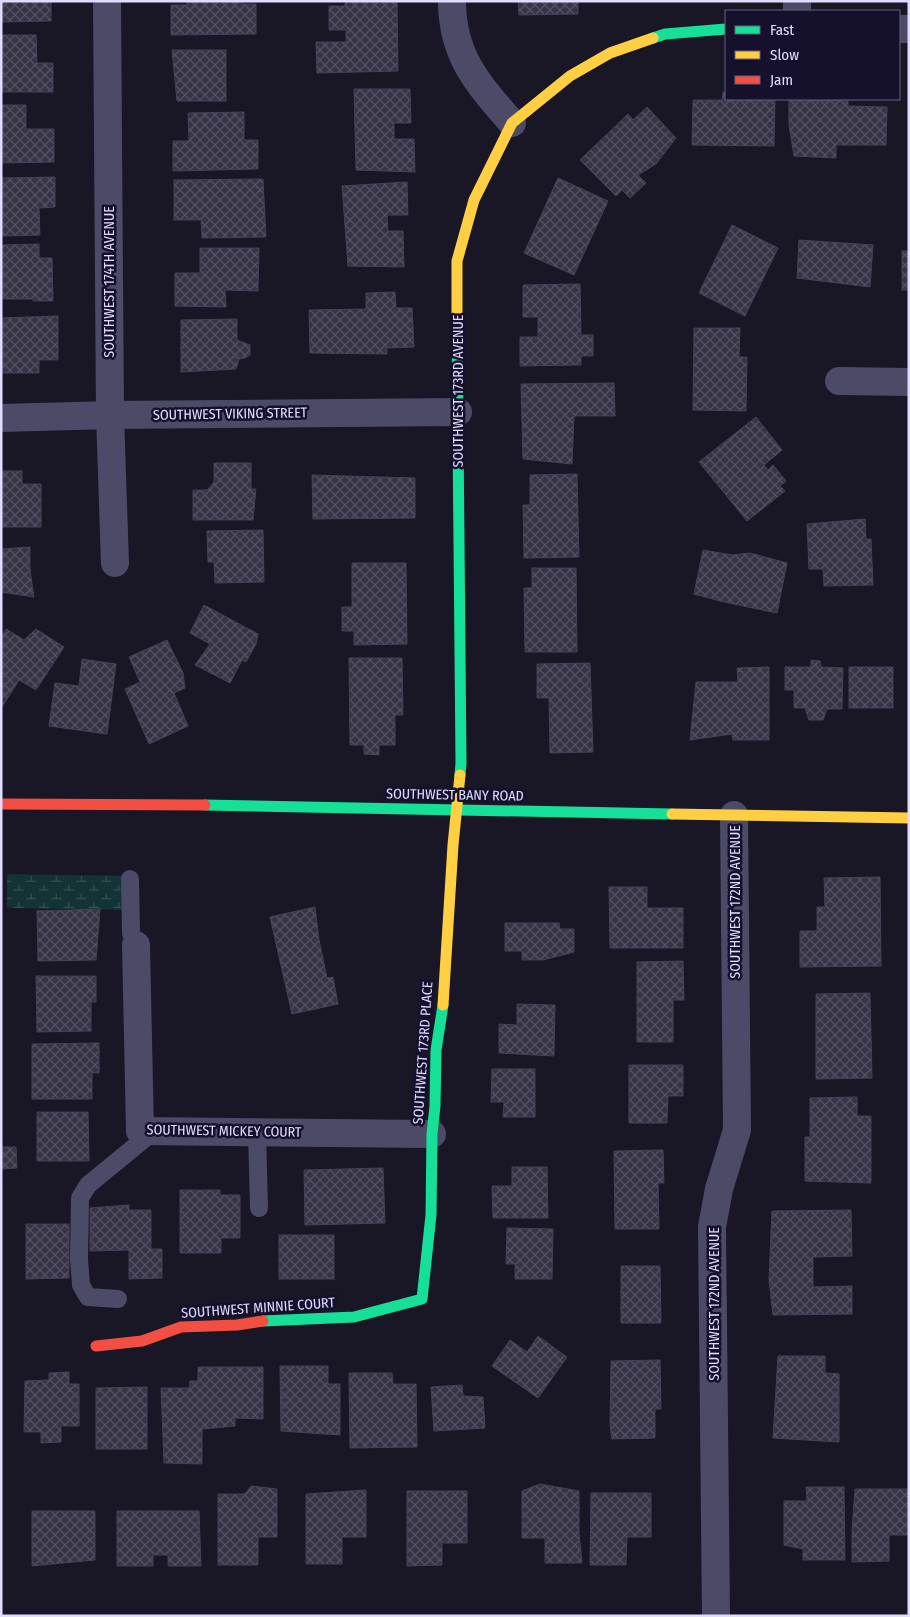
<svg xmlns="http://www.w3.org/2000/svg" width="910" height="1617" font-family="'Fira Sans Condensed',sans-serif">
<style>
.wetland{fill:url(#wetland-marsh)}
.building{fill:url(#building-cross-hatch);stroke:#454159}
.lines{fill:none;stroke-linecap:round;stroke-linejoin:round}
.lane{stroke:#4c4b67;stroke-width:18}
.street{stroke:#4c4b67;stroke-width:28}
.fast{stroke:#16e098;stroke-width:11}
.slow{stroke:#ffcf43;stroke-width:11}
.jam{stroke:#f24e42;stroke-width:11}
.labels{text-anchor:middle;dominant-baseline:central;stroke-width:5;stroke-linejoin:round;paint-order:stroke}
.street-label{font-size:14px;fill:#e0dbff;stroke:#15102c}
</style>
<defs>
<pattern id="wetland-marsh" width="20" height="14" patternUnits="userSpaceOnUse" patternTransform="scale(1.25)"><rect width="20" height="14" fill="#133334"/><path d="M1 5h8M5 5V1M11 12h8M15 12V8" fill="none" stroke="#355052"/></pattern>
<pattern id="building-cross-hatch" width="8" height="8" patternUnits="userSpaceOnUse" patternTransform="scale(1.25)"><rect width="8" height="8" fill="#383447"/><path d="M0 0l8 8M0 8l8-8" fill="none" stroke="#545163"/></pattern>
</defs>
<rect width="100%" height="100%" fill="#191626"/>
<polygon class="wetland" points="7,874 131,876 131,910 7,908"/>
<g class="building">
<polygon points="1,1 51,1 51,21 1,22"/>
<polygon points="187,1 242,1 242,4 256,4 256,34 171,35 171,5 187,5"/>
<polygon points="345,1 397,1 398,71 317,73 316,42 346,42 346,30 329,30 329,6 345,6"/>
<polygon points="518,1 578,1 578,14 519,15"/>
<polygon points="1,35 36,35 37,63 53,63 53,92 1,92"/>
<polygon points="172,50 226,50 226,101 177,101"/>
<polygon points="354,89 410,89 411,123 394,123 394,139 414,139 415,172 356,170"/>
<polygon points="723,92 726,92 726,99 775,99 774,146 692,145 693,100 722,100"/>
<polygon points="789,99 848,101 848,106 887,107 886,145 836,145 836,158 794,156 789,125"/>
<polygon points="1,105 26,105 26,129 54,129 54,162 1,163"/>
<polygon points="647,107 676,138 656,164 638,175 646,183 630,198 622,190 616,196 580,160 628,114 633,120"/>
<polygon points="244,112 244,140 258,140 258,169 173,171 173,141 189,141 188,113"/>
<polygon points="55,177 55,207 39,208 40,235 1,236 1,178"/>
<polygon points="558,178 608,201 574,275 524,253"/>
<polygon points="263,179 266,237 202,238 201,220 174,220 174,180"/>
<polygon points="407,182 408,215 387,215 388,231 403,231 404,267 348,266 342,186"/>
<polygon points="732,225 778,248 745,316 699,293"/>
<polygon points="799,240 873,245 870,287 797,278"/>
<polygon points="39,244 39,258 52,258 53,301 33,301 33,299 1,299 1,245"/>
<polygon points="200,248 259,248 258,291 225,290 226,307 175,306 175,273 200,273"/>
<rect x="902" y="251" width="7" height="39"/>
<polygon points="580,284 581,335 593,335 593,356 581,356 581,365 520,366 520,337 538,337 538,317 523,317 523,285"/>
<polygon points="395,292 396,308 412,308 414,347 387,348 387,354 310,353 309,310 366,309 366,293"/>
<polygon points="58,316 58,360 39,360 39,373 1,373 1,318"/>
<polygon points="237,319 237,340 250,345 250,355 245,358 239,359 236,369 181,372 181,320"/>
<polygon points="694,328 740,328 739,357 747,357 746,411 693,410"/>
<polygon points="614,383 615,416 574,416 572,464 523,459 521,384"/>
<polygon points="756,417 782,450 764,465 768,470 773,465 786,481 780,486 785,491 747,521 699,462"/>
<polygon points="214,463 251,463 251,489 256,489 253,520 193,520 193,490 207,490 214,482"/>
<polygon points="1,471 22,471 22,484 41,484 41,527 1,527"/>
<polygon points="577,474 579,557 524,558 523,505 530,505 530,475"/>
<polygon points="312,475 415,478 415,518 313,519"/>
<polygon points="865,519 866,539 871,539 873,585 824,586 823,569 809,569 807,524"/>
<polygon points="263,530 264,582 215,583 214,562 208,562 207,531"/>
<polygon points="30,547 30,570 34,597 1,592 1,549"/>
<polygon points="703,550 732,555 750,553 787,563 777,613 724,602 694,594"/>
<polygon points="352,563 406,563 407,644 354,645 354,631 342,631 342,607 352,607"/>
<polygon points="532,568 576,568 577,652 525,652 524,588 532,588"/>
<polygon points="204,605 258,634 256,644 246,662 242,660 230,683 195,665 210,644 190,633"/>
<polygon points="6,629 24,640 36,629 64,647 36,690 19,680 2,707 1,637"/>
<polygon points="167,640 183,673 185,688 174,693 188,726 149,744 125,689 140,682 129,657"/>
<polygon points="349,658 402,658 403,715 395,715 395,745 379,745 379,755 364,754 364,745 350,745"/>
<polygon points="82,659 116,664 107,734 49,726 55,683 79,686"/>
<polygon points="811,660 820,661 821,667 843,668 842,709 827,709 823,720 809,720 805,708 794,708 794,690 785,690 785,667 811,667"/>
<polygon points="590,663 593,752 550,753 549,698 537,698 537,664"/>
<polygon points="769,667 769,740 733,740 732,734 690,740 696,682 738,682 737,668"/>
<rect x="849" y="667" width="44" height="41"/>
<polygon points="880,877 881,966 800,967 800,931 817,931 817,907 825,907 824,878"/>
<polygon points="609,887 647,887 647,908 683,908 683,948 610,948"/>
<polygon points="315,907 319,940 327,978 333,977 338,1004 292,1014 270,917"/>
<polygon points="100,909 96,960 38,961 37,911"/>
<polygon points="505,923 559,923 560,929 574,929 574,952 543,960 522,960 522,951 505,951"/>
<polygon points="683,961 684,1000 673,1000 673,1042 637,1042 637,962"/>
<polygon points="36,976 96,976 96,1002 91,1002 91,1031 37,1032"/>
<polygon points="870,993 872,1078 816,1079 816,994"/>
<polygon points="517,1004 555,1005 554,1056 499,1053 499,1024 517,1025"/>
<polygon points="99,1043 99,1073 92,1073 92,1099 32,1099 32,1044"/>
<polygon points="629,1065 683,1065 683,1096 668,1096 667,1123 629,1123"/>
<polygon points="492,1069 535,1069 535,1117 503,1117 504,1102 491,1102"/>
<polygon points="857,1097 857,1116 871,1116 871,1183 805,1181 805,1137 810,1137 810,1098"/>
<polygon points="37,1112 88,1112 89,1161 37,1161"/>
<polygon points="1,1147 16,1147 17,1168 1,1169"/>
<polygon points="663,1150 664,1183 658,1183 659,1229 615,1229 614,1151"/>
<polygon points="512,1167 547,1167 548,1218 493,1218 492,1186 512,1186"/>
<polygon points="383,1168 385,1223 305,1225 304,1170"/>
<polygon points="180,1190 220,1190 220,1195 240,1195 240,1238 221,1238 221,1253 180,1253"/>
<polygon points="129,1205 129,1210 151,1210 151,1249 162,1249 162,1278 129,1279 129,1250 90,1251 90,1208"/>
<polygon points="851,1210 852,1256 813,1257 813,1287 852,1286 852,1314 773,1315 769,1280 772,1211"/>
<polygon points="26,1224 69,1224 69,1278 26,1279"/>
<polygon points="507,1228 553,1229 552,1279 515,1279 515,1264 506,1264"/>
<rect x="279" y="1235" width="55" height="44"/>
<polygon points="621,1266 660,1266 661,1323 621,1323"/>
<polygon points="538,1336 567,1357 538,1398 492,1366 510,1340 527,1352"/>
<polygon points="778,1356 825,1356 825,1373 839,1374 839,1442 773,1438"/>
<polygon points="660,1360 661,1409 655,1409 655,1438 612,1439 610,1425 611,1361"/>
<polygon points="280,1366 328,1366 328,1384 340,1384 340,1435 281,1431"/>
<polygon points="198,1367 263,1367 263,1419 235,1418 235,1426 202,1429 202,1464 164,1463 161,1388 189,1388 190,1381 198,1381"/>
<polygon points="69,1372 69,1384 79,1384 79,1426 61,1426 61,1442 41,1443 41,1432 24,1432 25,1381 49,1380 49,1373"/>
<polygon points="349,1373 392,1373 393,1384 416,1384 417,1447 350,1448"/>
<polygon points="462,1385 463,1396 483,1397 485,1428 434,1431 431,1387"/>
<polygon points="147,1387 147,1449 96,1449 96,1388"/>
<polygon points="540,1484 579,1491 579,1533 582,1563 545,1563 545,1538 522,1538 522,1491"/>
<polygon points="251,1486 277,1489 277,1537 258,1537 258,1565 218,1565 218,1494 245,1494"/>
<polygon points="806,1487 844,1487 845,1560 803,1560 803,1549 784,1545 784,1501 807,1501"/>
<polygon points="855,1489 909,1489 909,1535 889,1535 889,1561 852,1562 852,1531"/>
<polygon points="366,1490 366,1537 342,1537 342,1564 306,1564 306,1494"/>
<polygon points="407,1491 467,1491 467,1543 442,1543 442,1565 407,1566"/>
<polygon points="591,1493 651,1493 651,1537 627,1537 626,1565 590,1565"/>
<polygon points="32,1511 95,1511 95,1560 32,1566"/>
<polygon points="117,1511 199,1511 201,1566 168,1566 168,1555 153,1555 153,1566 117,1566"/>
</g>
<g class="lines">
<g class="lane">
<polyline points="130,879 131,933 136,945"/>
<polyline points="257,1132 259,1208"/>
<polyline points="118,1299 88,1297 81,1285 79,1259 80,1198 88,1185 154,1131"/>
</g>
<g class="street">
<polyline points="107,1 110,415 115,563"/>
<path d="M452,1C452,56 478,84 512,123"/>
<polyline points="797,11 797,1"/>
<polyline points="899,29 909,29"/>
<polyline points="839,381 909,382"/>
<polyline points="1,418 110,415 458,412"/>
<polyline points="136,945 140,1131 432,1134"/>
<polyline points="716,1616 712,1227 719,1189 737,1130 734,815"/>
</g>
<g class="fast">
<polyline points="653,38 665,34 726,29"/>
<polyline points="457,323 461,763 460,775"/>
<polyline points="205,805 672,814"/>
<polyline points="263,1321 354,1317 422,1299 431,1215 432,1134 435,1106 436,1050 443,1005"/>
</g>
<g class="slow">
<polyline points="457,323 457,261 474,200 512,123 570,76 610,53 653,38"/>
<polyline points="672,814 909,818"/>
<polyline points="443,1005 453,845 460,775"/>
</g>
<g class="jam">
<polyline points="1,804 205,805"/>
<polyline points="96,1346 142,1341 181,1327 237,1325 263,1321"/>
</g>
</g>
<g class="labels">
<g class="street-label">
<text transform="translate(109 282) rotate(-90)">SOUTHWEST 174TH AVENUE</text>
<text transform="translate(458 391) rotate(-90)">SOUTHWEST 173RD AVENUE</text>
<text transform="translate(230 414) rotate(-1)">SOUTHWEST VIKING STREET</text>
<text transform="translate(455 795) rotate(1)">SOUTHWEST BANY ROAD</text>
<text transform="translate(735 902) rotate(-90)">SOUTHWEST 172ND AVENUE</text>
<text transform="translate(423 1053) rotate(-86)">SOUTHWEST 173RD PLACE</text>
<text transform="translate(224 1131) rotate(1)">SOUTHWEST MICKEY COURT</text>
<text transform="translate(714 1304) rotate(-90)">SOUTHWEST 172ND AVENUE</text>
<text transform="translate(258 1308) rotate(-4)">SOUTHWEST MINNIE COURT</text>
</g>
</g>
<rect width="910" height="1617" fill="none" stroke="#e0dbff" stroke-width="5"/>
<rect x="725" y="10" width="175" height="90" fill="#15102c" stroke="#666180"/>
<rect x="735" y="26" width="25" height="8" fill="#16e098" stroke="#666180"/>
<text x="770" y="35" font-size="15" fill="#e0dbff">Fast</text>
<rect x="735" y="51" width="25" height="8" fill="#ffcf43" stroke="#666180"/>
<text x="770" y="60" font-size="15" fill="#e0dbff">Slow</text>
<rect x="735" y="76" width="25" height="8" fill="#f24e42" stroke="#666180"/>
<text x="770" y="85" font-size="15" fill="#e0dbff">Jam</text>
</svg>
